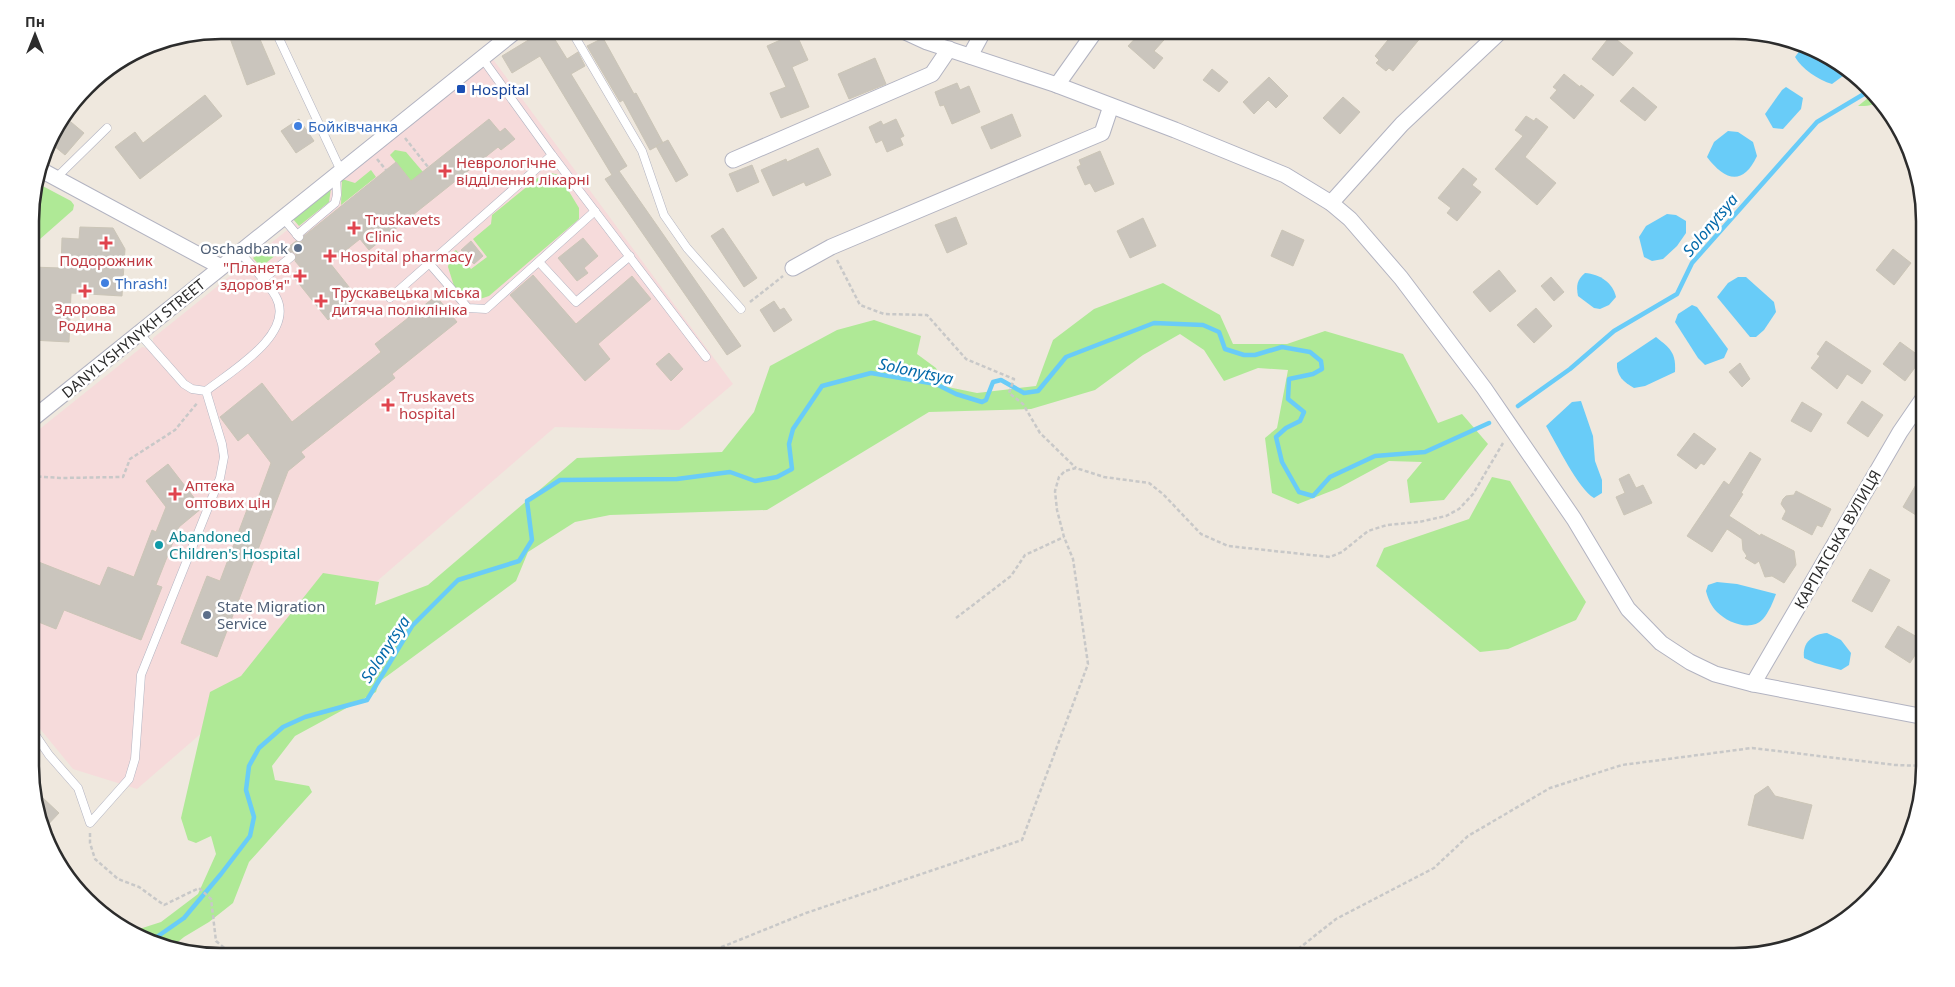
<svg xmlns="http://www.w3.org/2000/svg" width="1955" height="987" font-family="'Noto Sans',sans-serif">
<style>
.medical{fill:#f6dbdb}
.green{fill:#afe996}
.water{fill:#69ccf8}
.lines{fill:none;stroke-linecap:round;stroke-linejoin:round}
.stream{stroke:#69ccf8;stroke-width:4.5}
.building{fill:#cac5bd;stroke:#cbc5b7}
.lane-casing{stroke:#b2b3c1;stroke-width:9}
.street-casing{stroke:#b2b3c1;stroke-width:17}
.path{stroke:#c8c8c8;stroke-width:2.5;stroke-dasharray:4 2.5;stroke-linecap:butt}
.lane{stroke:#fff;stroke-width:8}
.street{stroke:#fff;stroke-width:15}
.transit-dot{fill:#1a4fb4;stroke:#fff;stroke-width:2}
.shop-dot{fill:#3f7fe0;stroke:#fff;stroke-width:2}
.health-dot{fill:#e0444e;stroke:#fff;stroke-width:2}
.service-dot{fill:#5c6f8a;stroke:#fff;stroke-width:2}
.culture-dot{fill:#0f9aa8;stroke:#fff;stroke-width:2}
.labels{text-anchor:middle;dominant-baseline:central;stroke-width:5;stroke-linejoin:round;paint-order:stroke}
.transit-label{font-size:15px;fill:#164399;stroke:#fff;text-anchor:start}
.shop-label{font-size:15px;fill:#366cbe;stroke:#fff;text-anchor:start}
.health-label{font-size:15px;fill:#be3a42;stroke:#fff;text-anchor:start}
.service-label{font-size:15px;fill:#4e5e75;stroke:#fff;text-anchor:end}
.street-label{font-size:15px;fill:#2c2c2c;stroke:#fff}
.culture-label{font-size:15px;fill:#0d838f;stroke:#fff;text-anchor:start}
.water-label{font-size:16px;font-style:italic;fill:#0369aa;stroke:#fff}
.rim{fill:none;stroke:#2c2c2c;stroke-width:2.5}
</style>
<rect width="100%" height="100%" fill="#efe8de"/>
<polygon class="medical" points="492,58 733,384 679,430 555,427 137,789 73,769 32,719 31,436 142,347 147,348 153,343 153,338 296,223 293,219"/>
<g class="green">
<path d="M1873,94L1881,100C1873,106 1867,106 1858,106Z"/>
<polygon points="395,150 406,152 423,172 411,181 390,155"/>
<polygon points="371,170 376,177 341,205 342,179 355,183"/>
<polygon points="551,173 559,175 579,208 579,219 489,296 477,300 465,297 454,286 448,267 450,255 456,250 471,269 487,257 473,239 491,224 492,215 540,176"/>
<polygon points="37,183 71,201 74,205 73,210 31,247 30,208"/>
<polygon points="331,188 329,202 299,226 293,219"/>
<polygon points="270,245 277,254 261,267 253,258"/>
<polygon points="1163,283 1220,315 1233,344 1287,344 1325,331 1403,354 1438,423 1462,414 1488,444 1444,500 1410,503 1407,480 1422,462 1389,461 1339,488 1298,504 1272,493 1265,438 1277,428 1288,370 1258,368 1224,381 1204,350 1180,334 1143,355 1095,390 1031,409 929,412 767,510 610,515 575,522 528,552 516,581 379,682 376,692 295,736 272,766 275,780 309,786 312,792 249,862 233,903 209,922 184,937 173,946 137,937 130,932 161,922 198,894 216,854 211,836 196,843 188,840 181,818 210,692 241,676 323,573 379,582 375,605 428,585 577,458 722,452 754,412 770,366 837,330 874,320 921,336 917,354 936,368 943,386 977,393 1036,386 1053,340 1094,309"/>
<polygon points="1492,477 1510,481 1586,602 1576,620 1508,649 1480,652 1376,566 1384,548 1469,519"/>
</g>
<g class="water">
<path d="M1803,46L1818,50L1847,73L1832,84C1818,80 1802,69 1795,57Z"/>
<polygon points="1786,87 1803,98 1801,109 1783,129 1773,128 1765,114 1782,90"/>
<path d="M1728,131L1738,132L1753,142L1757,156C1743,186 1725,181 1707,157L1714,142Z"/>
<polygon points="1667,214 1676,215 1686,221 1686,233 1677,246 1663,259 1652,261 1644,257 1639,237 1646,226"/>
<path d="M1585,273C1600,274 1613,283 1616,297L1609,305L1600,309L1594,308L1578,296C1576,285 1577,280 1585,273Z"/>
<polygon points="1738,277 1746,277 1774,302 1776,312 1764,330 1756,337 1750,337 1717,297 1728,283"/>
<polygon points="1692,305 1697,307 1728,349 1724,358 1705,365 1698,358 1675,322 1678,314"/>
<path d="M1656,337C1671,349 1676,353 1675,372L1645,386L1634,388C1624,382 1616,376 1617,363Z"/>
<path d="M1581,401L1593,436L1595,461L1602,480V493L1594,498C1579,490 1556,443 1546,426L1572,402Z"/>
<path d="M1717,582L1737,584L1776,594C1773,602 1769,612 1763,619C1751,632 1728,623 1717,612C1711,606 1708,599 1706,591L1708,585Z"/>
<path d="M1827,633L1841,640L1851,653L1849,665L1841,670L1815,663L1804,658C1802,642 1813,634 1827,633Z"/>
</g>
<g class="lines">
<g class="stream">
<polyline points="1518,406 1570,369 1614,331 1677,294 1692,263 1817,122 1869,91"/>
<polyline points="151,941 184,918 221,874 250,836 254,817 246,790 249,766 259,748 283,727 305,717 367,700 412,626 458,580 519,561 532,540 527,501 560,480 677,479 730,472 755,481 777,477 792,469 789,444 793,429 822,386 871,373 936,384 956,394 982,402 986,400 993,382 1001,380 1024,393 1038,391 1066,357 1154,323 1203,325 1219,332 1225,349 1244,355 1255,355 1282,347 1310,352 1321,361 1322,369 1313,374 1289,379 1288,399 1304,412 1300,421 1286,428 1276,437 1282,462 1299,492 1313,496 1330,477 1375,456 1425,452 1489,423"/>
</g>
</g>
<g class="building">
<polygon points="227,30 256,30 275,74 247,85"/>
<polygon points="545,30 549,30 567,59 578,52 585,66 571,74 627,166 619,171 741,346 727,355 605,179 612,175 540,56 512,73 502,56"/>
<polygon points="1143,30 1173,30 1154,51 1163,58 1154,69 1128,46"/>
<polygon points="1396,30 1427,30 1393,71 1389,68 1386,71 1376,63 1379,60 1375,56"/>
<polygon points="796,33 808,60 792,67 809,107 781,118 770,93 786,87 767,46"/>
<polygon points="1611,35 1633,53 1613,76 1592,59"/>
<polygon points="603,38 634,94 636,93 663,143 650,150 623,100 620,102 587,46"/>
<polygon points="875,58 886,84 849,99 838,74"/>
<polygon points="1212,69 1228,82 1219,92 1203,80"/>
<polygon points="1564,74 1580,87 1581,85 1594,95 1574,119 1550,98 1557,90 1553,87"/>
<polygon points="1269,77 1288,96 1276,108 1268,100 1254,114 1243,102"/>
<polygon points="957,83 960,90 969,86 980,112 952,124 944,105 940,106 935,92"/>
<polygon points="1633,87 1657,107 1645,121 1620,101"/>
<polygon points="205,95 222,116 140,179 115,147 135,132 143,143"/>
<polygon points="1343,97 1360,112 1340,134 1323,118"/>
<polygon points="1012,114 1021,136 991,149 981,127"/>
<polygon points="1526,116 1534,121 1536,118 1548,127 1525,157 1556,183 1537,205 1495,169 1523,136 1515,130"/>
<polygon points="65,117 84,133 65,155 48,141 50,137"/>
<polygon points="299,119 314,141 296,153 281,131"/>
<polygon points="489,119 500,132 505,128 515,139 501,150 498,147 369,250 360,239 330,263 357,297 328,320 292,275 301,268 295,261 296,254 293,252 288,252 286,249 296,241 302,242 304,236 396,162 411,181"/>
<polygon points="896,119 904,136 900,138 903,145 887,152 882,140 876,143 869,127 881,121 883,125"/>
<polygon points="668,140 688,175 676,182 656,146"/>
<polygon points="818,148 831,175 806,186 804,182 773,196 761,170 786,159 787,162"/>
<polygon points="1100,151 1114,184 1095,192 1090,183 1085,185 1077,167 1081,165 1079,160"/>
<polygon points="752,165 759,182 737,192 729,174"/>
<polygon points="1463,168 1477,179 1472,185 1481,192 1457,221 1447,213 1451,208 1438,198"/>
<polygon points="956,217 967,244 947,253 935,225"/>
<polygon points="1143,218 1156,246 1130,258 1117,231"/>
<polygon points="80,227 113,228 125,249 122,296 71,293 69,342 31,340 31,267 61,268 62,238 79,239"/>
<polygon points="723,228 757,278 744,287 711,236"/>
<polygon points="1282,230 1304,240 1293,266 1271,256"/>
<polygon points="583,238 598,256 584,268 588,273 577,281 558,258"/>
<polygon points="471,241 483,256 474,264 461,250"/>
<polygon points="1893,249 1911,263 1894,285 1876,270"/>
<polygon points="1499,270 1516,291 1490,312 1473,292"/>
<polygon points="533,275 576,324 632,276 651,299 598,344 610,359 585,381 510,295"/>
<polygon points="1551,277 1564,292 1554,301 1541,286"/>
<polygon points="436,296 457,322 392,374 395,378 301,452 305,457 288,471 217,657 181,643 207,576 220,581 251,499 257,501 271,463 248,433 238,441 220,417 262,383 292,422 381,352 375,344"/>
<polygon points="774,301 780,310 784,308 792,320 774,332 760,310"/>
<polygon points="1536,308 1552,326 1534,343 1517,325"/>
<polygon points="1826,341 1871,371 1862,384 1847,374 1837,389 1811,368 1820,356 1817,354"/>
<polygon points="1900,342 1922,358 1905,381 1883,364"/>
<polygon points="669,353 683,369 671,381 656,364"/>
<polygon points="1740,363 1750,379 1742,387 1729,372"/>
<polygon points="1862,401 1883,415 1868,437 1847,423"/>
<polygon points="1802,402 1822,414 1811,432 1791,421"/>
<polygon points="1694,433 1716,449 1704,465 1701,463 1696,469 1677,455"/>
<polygon points="1750,452 1761,459 1741,493 1743,494 1729,516 1760,536 1761,534 1794,551 1796,565 1784,583 1772,576 1765,577 1759,561 1755,564 1745,558 1747,556 1743,550 1742,539 1727,529 1712,552 1687,536 1724,481 1729,485"/>
<polygon points="168,464 202,508 179,527 156,585 162,587 141,640 64,610 56,629 31,619 31,559 100,586 108,567 134,577 152,530 156,532 166,507 146,481"/>
<polygon points="1924,471 1924,520 1903,507"/>
<polygon points="1629,474 1636,488 1643,485 1652,503 1624,515 1616,497 1625,493 1619,479"/>
<polygon points="1796,491 1831,509 1822,527 1817,525 1812,535 1782,519 1786,511 1781,504 1783,499 1786,496 1794,495"/>
<polygon points="1870,569 1890,580 1872,612 1852,601"/>
<polygon points="1898,626 1924,641 1910,663 1885,647"/>
<polygon points="1768,786 1775,796 1812,805 1803,839 1748,825 1755,795"/>
<polygon points="43,798 59,813 42,831 35,806"/>
</g>
<g class="lines">
<g class="lane-casing">
<g id="lane">
<polyline points="275,30 341,171"/>
<polyline points="571,30 642,151 664,215 687,248 741,309"/>
<polyline points="482,58 552,155 706,357"/>
<polyline points="56,178 107,128"/>
<polyline points="283,218 299,237"/>
<polyline points="297,235 335,203 337,195 336,175"/>
<polyline points="539,262 576,302 630,256"/>
<polyline points="429,263 468,308 486,309 595,211"/>
<polyline points="262,280 291,257"/>
<polyline points="390,298 552,155"/>
<path d="M206,391C230,372 296,334 276,297C268,282 251,266 240,252"/>
<polyline points="32,730 49,755 78,788 90,823 129,779 135,759 141,675 220,478 224,457 222,444 206,391 192,389 184,384 139,333"/>
</g>
</g>
<g class="street-casing">
<g id="street">
<polyline points="901,30 927,42 1057,85 1175,130 1285,175 1331,203 1350,219 1401,278 1484,388 1574,519 1628,609 1661,643 1690,662 1715,674 1753,684 1925,717"/>
<polyline points="970,56 984,30"/>
<polyline points="1057,85 1096,30"/>
<polyline points="733,160 932,74 949,49"/>
<polyline points="41,170 221,267"/>
<polyline points="1331,203 1402,124 1502,30"/>
<polyline points="793,268 831,247 1102,133 1111,106"/>
<polyline points="31,420 517,30"/>
<polyline points="1753,684 1900,432 1924,397"/>
</g>
</g>
<g class="path">
<polyline points="405,138 428,167"/>
<polyline points="377,159 386,170"/>
<polyline points="837,260 860,305 884,314 927,315 966,359 1014,379 1009,393 1023,404 1040,433 1076,468"/>
<polyline points="750,302 783,276"/>
<polyline points="31,476 60,478 123,477 130,459 175,430 198,402"/>
<polyline points="956,618 1011,576 1025,555 1064,537"/>
<polyline points="90,833 90,843 95,859 118,879 139,887 164,905 199,888 211,899 216,941 235,957"/>
<polyline points="697,957 806,913 1022,840 1088,664 1073,559 1064,537 1057,510 1055,491 1059,477 1065,471 1076,468 1104,477 1149,483 1163,494 1201,534 1228,546 1330,557 1342,552 1368,531 1387,525 1419,522 1446,516 1459,509 1473,494 1503,443"/>
<polyline points="1288,957 1336,919 1434,868 1468,836 1550,788 1622,765 1752,748 1895,765 1925,766"/>
</g>
<use href="#lane" class="lane"/>
<use href="#street" class="street"/>
</g>
<rect class="transit-dot" x="456" y="84" width="10" height="10" rx="2.5"/>
<g class="shop-dot">
<circle cx="298" cy="126" r="5"/>
<circle cx="105" cy="283" r="5"/>
</g>
<g class="health-dot">
<path d="M442.5 163.5h5v5h5v5h-5v5h-5v-5h-5v-5h5z"/>
<path d="M351.5 220.5h5v5h5v5h-5v5h-5v-5h-5v-5h5z"/>
<path d="M103.5 235.5h5v5h5v5h-5v5h-5v-5h-5v-5h5z"/>
<path d="M327.5 248.5h5v5h5v5h-5v5h-5v-5h-5v-5h5z"/>
<path d="M297.5 268.5h5v5h5v5h-5v5h-5v-5h-5v-5h5z"/>
<path d="M82.5 283.5h5v5h5v5h-5v5h-5v-5h-5v-5h5z"/>
<path d="M318.5 293.5h5v5h5v5h-5v5h-5v-5h-5v-5h5z"/>
<path d="M385.5 397.5h5v5h5v5h-5v5h-5v-5h-5v-5h5z"/>
<path d="M172.5 486.5h5v5h5v5h-5v5h-5v-5h-5v-5h5z"/>
</g>
<g class="service-dot">
<circle cx="298" cy="248" r="5"/>
<circle cx="207" cy="615" r="5"/>
</g>
<circle class="culture-dot" cx="159" cy="545" r="5"/>
<g class="labels">
<g class="transit-label">
<text x="471" y="89">Hospital</text>
</g>
<g class="shop-label">
<text x="308" y="126">Бойківчанка</text>
<text x="115" y="283">Thrash!</text>
</g>
<g class="health-label">
<text x="456" y="162">Неврологічне<tspan x="456" dy="17">відділення лікарні</tspan></text>
<text x="365" y="219">Truskavets<tspan x="365" dy="17">Clinic</tspan></text>
<text x="340" y="256">Hospital pharmacy</text>
<text x="106" y="260" text-anchor="middle">Подорожник</text>
<text x="290" y="267" text-anchor="end">"Планета<tspan x="290" dy="17">здоров'я"</tspan></text>
<text x="332" y="292">Трускавецька міська<tspan x="332" dy="17">дитяча поліклініка</tspan></text>
<text x="85" y="308" text-anchor="middle">Здорова<tspan x="85" dy="17">Родина</tspan></text>
<text x="399" y="396">Truskavets<tspan x="399" dy="17">hospital</tspan></text>
<text x="185" y="485">Аптека<tspan x="185" dy="17">оптових цін</tspan></text>
</g>
<g class="service-label">
<text x="288" y="248">Oschadbank</text>
<text x="217" y="606" text-anchor="start">State Migration<tspan x="217" dy="17">Service</tspan></text>
</g>
<g class="street-label">
<text transform="translate(133 338) rotate(-39)">DANYLYSHYNYKH STREET</text>
<text transform="translate(1837 539) rotate(-60)">КАРПАТСЬКА ВУЛИЦЯ</text>
</g>
<g class="culture-label">
<text x="169" y="536">Abandoned<tspan x="169" dy="17">Children's Hospital</tspan></text>
</g>
<g class="water-label">
<text transform="translate(1710 225) rotate(-50)">Solonytsya</text>
<text transform="translate(916 371) rotate(12)">Solonytsya</text>
<text transform="translate(385 649) rotate(-57)">Solonytsya</text>
</g>
</g>
<path d="M0 0H1955V987H0ZM221 39H1734A182 182 0 0 1 1916 221V766A182 182 0 0 1 1734 948H221A182 182 0 0 1 39 766V221A182 182 0 0 1 221 39Z" fill="#fff" fill-rule="evenodd"/>
<path class="rim" d="M221 39H1734A182 182 0 0 1 1916 221V766A182 182 0 0 1 1734 948H221A182 182 0 0 1 39 766V221A182 182 0 0 1 221 39Z"/>
<g transform="translate(35 35)" stroke="#ffffff" stroke-width="4" paint-order="stroke">
<path d="M0-4L9 19L0 12L-9 19Z" fill="#2c2c2c"/>
<text y="-8" font-size="14" font-weight="bold" text-anchor="middle" fill="#2c2c2c">Пн</text>
</g>
</svg>
